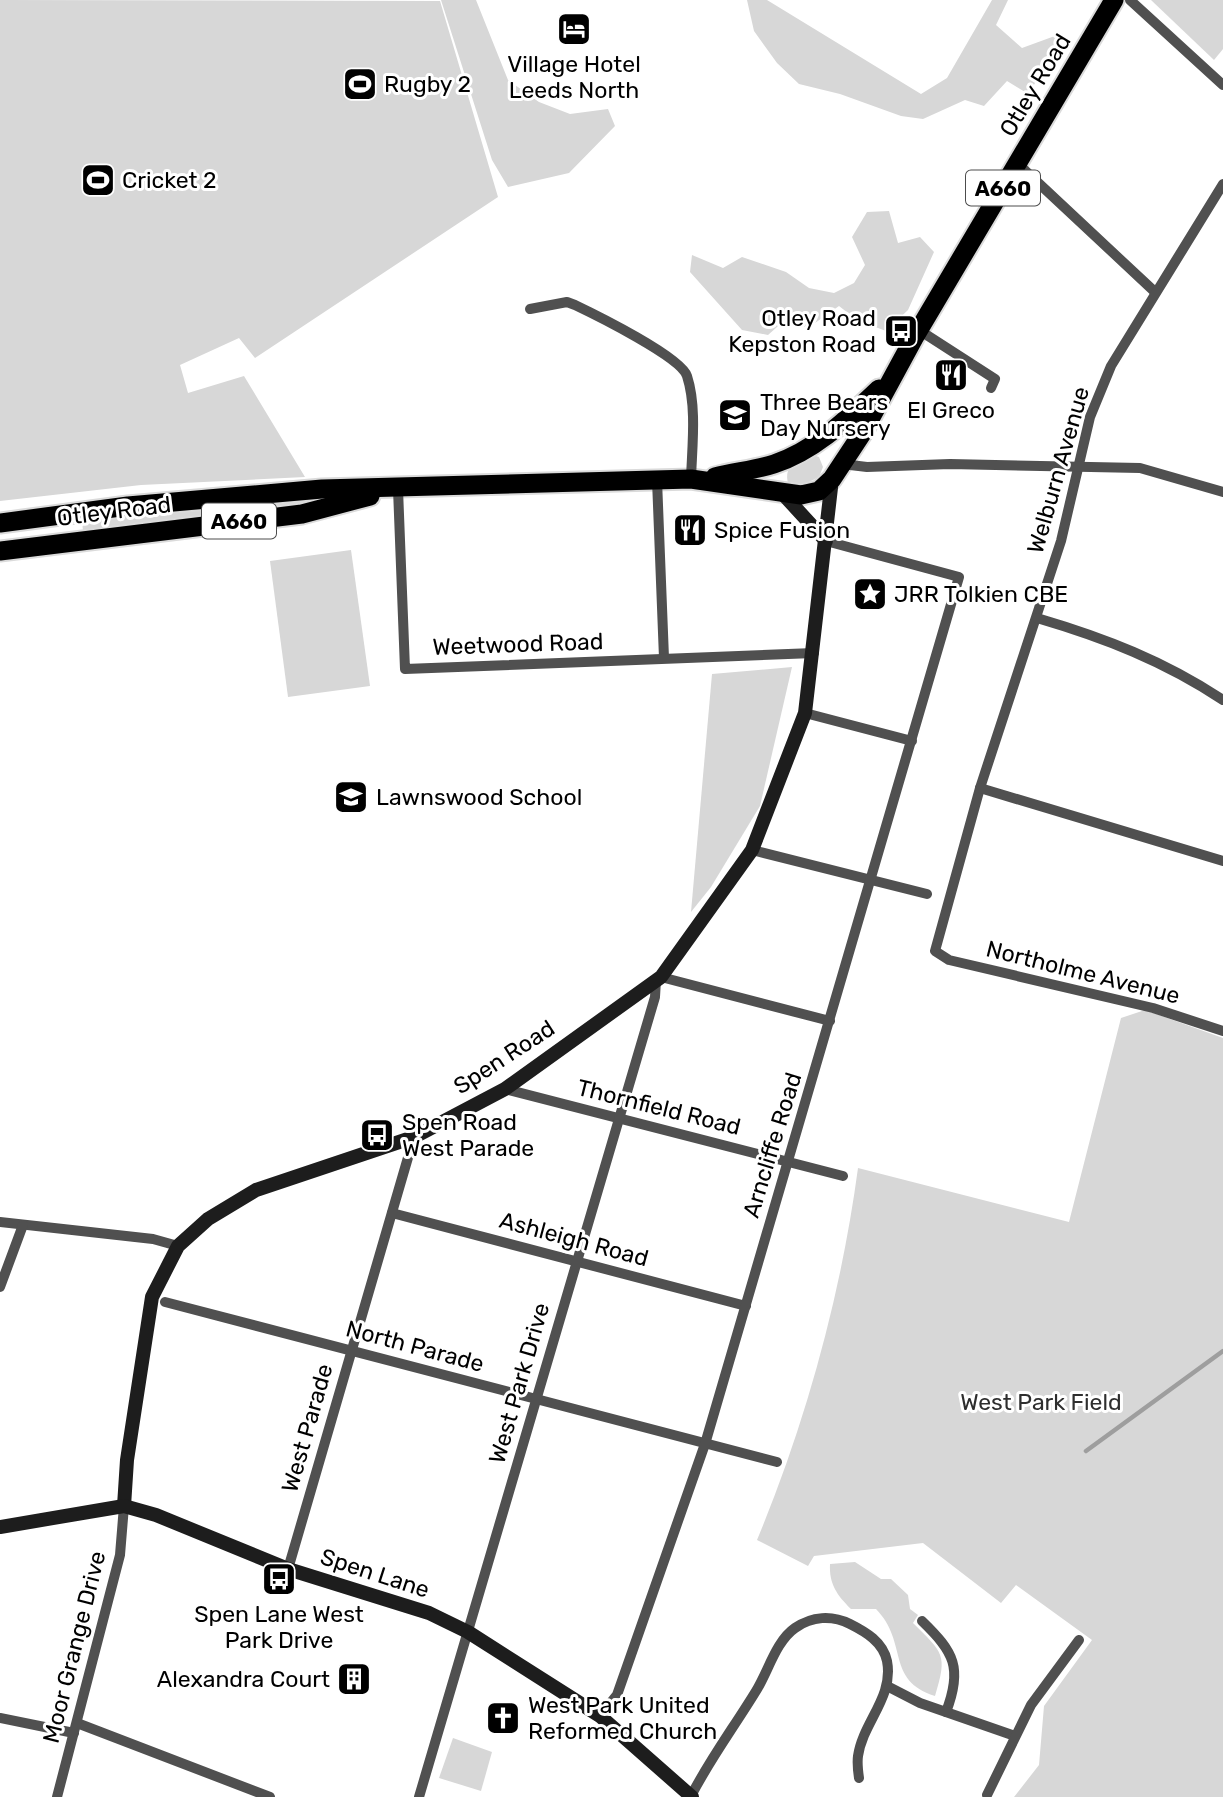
<svg xmlns="http://www.w3.org/2000/svg" width="1223" height="1797" font-family="Rubik,sans-serif">
<style>
.green{fill:#d7d7d7}
.lines{fill:none;stroke-linecap:round;stroke-linejoin:round}
.stream{stroke:#9e9e9e;stroke-width:4.5}
.highway-casing{stroke:#dbdbdb;stroke-width:23}
.street{stroke:#505050;stroke-width:10}
.secondary{stroke:#1d1d1d;stroke-width:14}
.highway{stroke:#000;stroke-width:19}
.labels{text-anchor:middle;dominant-baseline:central;stroke-width:6;stroke-linejoin:round;paint-order:stroke}
.shield{fill:#fff;stroke:#4c4c4c;stroke-width:2}
.shield-label{font-size:21px;font-weight:bold;fill:#000}
.poi-label{font-size:23px;fill:#000;stroke:#fff;text-anchor:start}
.street-label{font-size:23px;fill:#000;stroke:#fff}
.park-label{font-size:23px;fill:#2e2e2e;stroke:#fff}
</style>
<rect width="100%" height="100%" fill="#fff"/>
<g class="green">
<polygon points="0,0 440,1 498,197 255,358 239,338 180,365 188,393 244,376 305,477 141,485 0,501"/>
<polygon points="441,0 476,0 508,80 539,102 570,114 608,109 615,126 569,173 508,187 492,160"/>
<polygon points="747,0 767,0 921,94 947,78 992,0 1008,0 996,25 1022,48 1063,33 1060,43 1032,88 1025,92 1007,81 984,106 965,100 923,119 901,116 840,94 799,84 777,63 754,31"/>
<polygon points="1151,0 1223,0 1223,49 1214,60"/>
<polygon points="889,211 898,243 920,237 934,252 908,310 886,331 857,320 839,306 808,328 786,319 768,335 742,330 690,272 692,255 723,268 742,257 786,272 809,288 834,293 854,283 865,265 852,237 867,212"/>
<path d="M810,454L819,457L823,467L819,477L801,486L788,483C784,465 796,462 810,454Z"/>
<polygon points="337,495 313,505 83,532 82,518"/>
<polygon points="351,550 370,686 288,697 270,561"/>
<polygon points="792,667 760,806 711,887 691,912 712,674"/>
<path d="M1145,1010L1223,1038V1797H1014L1039,1765L1044,1706L1092,1640L1016,1585L1001,1603L923,1543L814,1556L808,1566L757,1540C806,1422 841,1295 858,1168L1069,1222L1121,1018Z"/>
<path d="M855,1562L881,1579H891L908,1595L910,1609L918,1615L913,1623C943,1653 948,1654 935,1696C885,1680 909,1643 876,1609H851C837,1595 829,1584 830,1564Z"/>
<polygon points="453,1738 492,1752 481,1791 439,1778"/>
</g>
<g class="lines">
<polyline class="stream" points="1086,1451 1223,1351"/>
<g class="highway-casing">
<g id="highway">
<path d="M715,477C734,472 755,470 774,464C816,450 847,419 879,389"/>
<polyline points="0,523 128,506 322,489 691,479 801,495 819,491 832,479 863,432 914,338 1114,0"/>
<polyline points="0,551 302,514 370,496"/>
</g>
</g>
<g class="street">
<polyline points="1130,0 1223,85"/>
<polyline points="1017,163 1155,292"/>
<polyline points="1223,184 1111,366 1090,417 1061,541 980,788 935,951 949,960 1153,1008 1223,1031"/>
<path d="M530,309L567,302L575,305C596,315 681,357 687,376C697,407 692,447 691,479"/>
<polyline points="919,330 995,379 991,388"/>
<polyline points="842,464 867,467 950,464 1140,468 1223,492"/>
<polyline points="657,480 664,658"/>
<polyline points="398,489 405,669 814,653"/>
<path d="M1037,618C1105,638 1164,661 1223,700"/>
<polyline points="805,713 912,741"/>
<polyline points="980,788 1223,861"/>
<polyline points="752,850 927,894"/>
<polyline points="661,977 830,1021"/>
<polyline points="505,1089 843,1176"/>
<polyline points="392,1213 746,1306"/>
<polyline points="0,1222 153,1239 178,1246"/>
<polyline points="0,1287 23,1225"/>
<polyline points="165,1302 777,1462"/>
<polyline points="288,1569 414,1137"/>
<path d="M922,1621C954,1652 963,1668 946,1712"/>
<polyline points="887,1686 920,1703 1015,1736"/>
<polyline points="600,1716 617,1695 705,1444 959,577 826,541"/>
<polyline points="0,1718 74,1733"/>
<polyline points="77,1723 270,1797"/>
<polyline points="987,1795 1031,1705 1079,1640"/>
<path d="M691,1796C710,1759 734,1727 756,1691C768,1672 776,1641 795,1628C812,1616 832,1615 850,1624C866,1632 883,1642 887,1661C894,1697 863,1722 858,1756C857,1763 858,1771 859,1778"/>
<polyline points="57,1797 120,1555 124,1506"/>
<polyline points="419,1797 655,997 656,980"/>
</g>
<g class="secondary">
<polyline points="782,493 826,541"/>
<polyline points="124,1506 127,1460 152,1297 178,1246 208,1219 256,1190 414,1137 505,1089 661,977 752,850 805,713 832,479"/>
<polyline points="0,1527 124,1506 156,1515 288,1569 429,1613 468,1632 600,1716 692,1797"/>
</g>
<use href="#highway" class="highway"/>
</g>
<defs>
<g id="hotel-square" transform="scale(1.75)"><rect x="-9" y="-9" width="18" height="18" rx="4" fill="#000" stroke="#fff"/><path d="M-6-4.5h1.5V1H6V5H4.5V3h-9V5H-6ZM-4 0a1.8 1.8 0 1 1 3.6 0ZM.5 0V-2.5h3Q6-2.5 6 0Z" fill="#fff"/></g>
<g id="stadium-square" transform="scale(1.75)"><rect x="-9" y="-9" width="18" height="18" rx="4" fill="#000" stroke="#fff"/><path d="M0-5a6.5 5 0 1 0 0 10a6.5 5 0 1 0 0-10ZM-3.5-1.8h7v3.6h-7Z" fill="#fff"/></g>
<g id="bus-square" transform="scale(1.75)"><rect x="-9" y="-9" width="18" height="18" rx="4" fill="#000" stroke="#fff"/><path d="M-5-6H5V4H4V6H2V4H-2V6H-4V4H-5ZM-3.5-4V0h7V-4ZM-3.5 1.2v1.5H-2V1.2ZM2 1.2v1.5H3.5V1.2Z" fill="#fff"/></g>
<g id="restaurant-square" transform="scale(1.75)"><rect x="-9" y="-9" width="18" height="18" rx="4" fill="#000" stroke="#fff"/><path d="M-5-6h1v4h1v-4h1v4h1v-4h1v5L-1.5 .5V6h-2V.5L-5-1ZM5-6V6H3V1.5H1.5Q1.5-4 5-6Z" fill="#fff"/></g>
<g id="school-square" transform="scale(1.75)"><rect x="-9" y="-9" width="18" height="18" rx="4" fill="#000" stroke="#fff"/><path d="M0-5L7-2L0 1L-7-2ZM-4 1L0 2.5L4 1V4Q0 6-4 4Z" fill="#fff"/></g>
<g id="sight-square" transform="scale(1.75)"><rect x="-9" y="-9" width="18" height="18" rx="4" fill="#000" stroke="#fff"/><path d="M0-6L1.8-2.2L6-1.7L2.9 1.2L3.7 5.4L0 3.3L-3.7 5.4L-2.9 1.2L-6-1.7L-1.8-2.2Z" fill="#fff"/></g>
<g id="building-square" transform="scale(1.75)"><rect x="-9" y="-9" width="18" height="18" rx="4" fill="#000" stroke="#fff"/><path d="M-4-6H4V6H1V3H-1V6H-4ZM-2.5-4.3h1.7v1.8h-1.7ZM.8-4.3h1.7v1.8H.8ZM-2.5-1h1.7V.8h-1.7ZM.8-1h1.7V.8H.8Z" fill="#fff"/></g>
<g id="church-square" transform="scale(1.75)"><rect x="-9" y="-9" width="18" height="18" rx="4" fill="#000" stroke="#fff"/><path d="M-1.2-6h2.4v3.5h3.3v2.4h-3.3V6h-2.4V-.1h-3.3v-2.4h3.3Z" fill="#fff"/></g>
</defs>
<g fill-rule="evenodd">
<use href="#hotel-square" x="574" y="29"/>
<use href="#stadium-square" x="360" y="84"/>
<use href="#stadium-square" x="98" y="180"/>
<use href="#bus-square" x="901" y="331"/>
<use href="#restaurant-square" x="951" y="375"/>
<use href="#school-square" x="735" y="415"/>
<use href="#restaurant-square" x="690" y="530"/>
<use href="#sight-square" x="870" y="594"/>
<use href="#school-square" x="351" y="797"/>
<use href="#bus-square" x="377" y="1135"/>
<use href="#bus-square" x="279" y="1579"/>
<use href="#building-square" x="354" y="1679"/>
<use href="#church-square" x="503" y="1718"/>
</g>
<g class="labels">
<g class="shield">
<rect x="966" y="170.5" width="74" height="35" rx="5"/>
<rect x="202" y="503.5" width="74" height="35" rx="5"/>
</g>
<g class="shield-label">
<text x="1003" y="188">A660</text>
<text x="239" y="521">A660</text>
</g>
<g class="poi-label">
<text x="574" y="64" text-anchor="middle">Village Hotel<tspan x="574" dy="26">Leeds North</tspan></text>
<text x="384" y="84">Rugby 2</text>
<text x="122" y="180">Cricket 2</text>
<text x="876" y="318" text-anchor="end">Otley Road<tspan x="876" dy="26">Kepston Road</tspan></text>
<text x="760" y="402">Three Bears<tspan x="760" dy="26">Day Nursery</tspan></text>
<text x="951" y="410" text-anchor="middle">El Greco</text>
<text x="714" y="530">Spice Fusion</text>
<text x="894" y="594">JRR Tolkien CBE</text>
<text x="376" y="797">Lawnswood School</text>
<text x="402" y="1122">Spen Road<tspan x="402" dy="26">West Parade</tspan></text>
<text x="279" y="1614" text-anchor="middle">Spen Lane West<tspan x="279" dy="26">Park Drive</tspan></text>
<text x="330" y="1679" text-anchor="end">Alexandra Court</text>
<text x="528" y="1705">West Park United<tspan x="528" dy="26">Reformed Church</tspan></text>
</g>
<g class="street-label">
<text transform="translate(1035 85) rotate(-59)">Otley Road</text>
<text transform="translate(1058 470) rotate(-74)">Welburn Avenue</text>
<text transform="translate(114 511) rotate(-7)">Otley Road</text>
<text transform="translate(518 644) rotate(-2)">Weetwood Road</text>
<text transform="translate(1083 972) rotate(14)">Northolme Avenue</text>
<text transform="translate(504 1057) rotate(-33)">Spen Road</text>
<text transform="translate(659 1107) rotate(14)">Thornfield Road</text>
<text transform="translate(772 1145) rotate(-73)">Arncliffe Road</text>
<text transform="translate(574 1239) rotate(15)">Ashleigh Road</text>
<text transform="translate(415 1346) rotate(15)">North Parade</text>
<text transform="translate(519 1383) rotate(-74)">West Park Drive</text>
<text transform="translate(307 1428) rotate(-74)">West Parade</text>
<text transform="translate(375 1573) rotate(18)">Spen Lane</text>
<text transform="translate(74 1647) rotate(-76)">Moor Grange Drive</text>
</g>
<g class="park-label">
<text x="1041" y="1402">West Park Field</text>
</g>
</g>
</svg>
